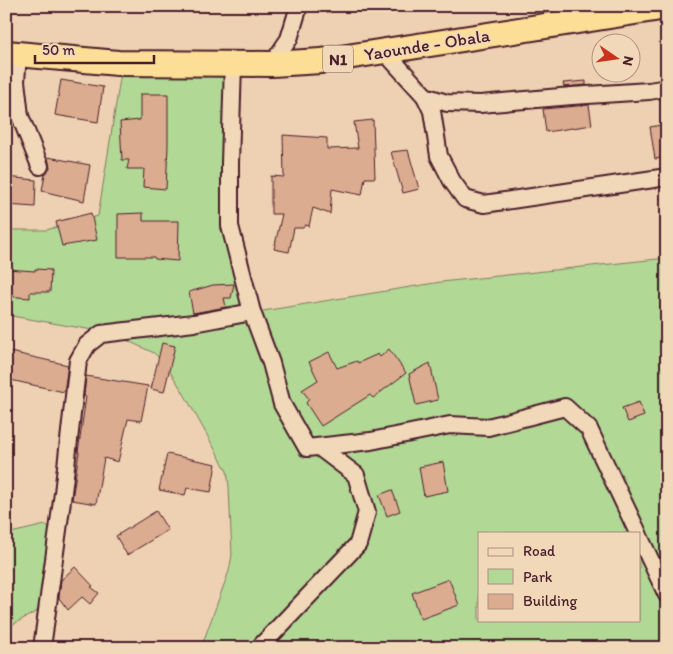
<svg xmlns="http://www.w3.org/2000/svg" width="673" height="654" font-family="Itim,sans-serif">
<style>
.green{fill:#b1d895;stroke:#7e7c60;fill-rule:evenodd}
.building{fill:#dbac8f;stroke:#4a1f2b}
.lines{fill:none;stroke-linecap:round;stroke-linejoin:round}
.minor-casing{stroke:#4a1f2b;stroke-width:20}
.highway-casing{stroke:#4a1f2b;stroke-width:28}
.minor{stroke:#f1d8b9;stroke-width:16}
.highway{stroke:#fdde96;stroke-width:24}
.labels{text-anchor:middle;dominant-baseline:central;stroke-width:4;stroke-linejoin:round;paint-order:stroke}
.shield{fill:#f1d8b9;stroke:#7c5656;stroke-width:1}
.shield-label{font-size:16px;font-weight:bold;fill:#4a1f2b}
.street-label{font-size:18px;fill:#4a1f2b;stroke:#f1d8b9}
</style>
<rect width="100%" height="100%" fill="#eed1b2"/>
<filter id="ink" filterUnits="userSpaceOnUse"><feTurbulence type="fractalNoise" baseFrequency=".02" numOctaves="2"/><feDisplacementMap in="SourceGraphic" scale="10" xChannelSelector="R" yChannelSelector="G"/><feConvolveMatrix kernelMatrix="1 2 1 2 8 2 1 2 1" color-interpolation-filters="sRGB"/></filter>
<g filter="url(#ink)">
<g class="green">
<path d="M123,60L227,65L230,226L257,312L441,282L667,258V648H201L229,571L232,555L229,487L227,471L183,392L165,364L154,353L126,340L87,329L6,315V230H46L98,216ZM479,533H639V620H479Z"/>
<polygon points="45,525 60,530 39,610 10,626 6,633 6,532 15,532"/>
</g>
<g class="building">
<polygon points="61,80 103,87 98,122 55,115"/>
<polygon points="586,81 586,85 564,87 563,83"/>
<polygon points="140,94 168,94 168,146 166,189 143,187 144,169 127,169 129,160 122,160 120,122 140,120"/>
<polygon points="589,105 592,125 546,132 543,109"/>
<polygon points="373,120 375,178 365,178 362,195 332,189 330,214 313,208 309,226 305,225 303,228 294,228 289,252 274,249 282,214 271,214 271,176 284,177 283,135 327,138 327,149 358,148 354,122"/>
<polygon points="667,124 667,157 655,159 650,127"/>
<polygon points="408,150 419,189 403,193 391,152"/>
<polygon points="48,157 90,165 84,201 42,191 45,174 50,168"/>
<polygon points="6,177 36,180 35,207 6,205"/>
<polygon points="91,213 97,240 62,246 56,222"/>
<polygon points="143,213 143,221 179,221 178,261 155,259 154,257 118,257 118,214"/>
<polygon points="6,269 35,271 35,269 51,270 50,292 30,292 30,298 6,296"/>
<polygon points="234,284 231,298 224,298 226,307 193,313 189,292 213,285"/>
<polygon points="162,343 175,346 164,392 151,389"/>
<polygon points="389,349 406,373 373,398 370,395 321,426 306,403 309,399 302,390 318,380 309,362 329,352 337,368 357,361 358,363 378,354 380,357"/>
<polygon points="6,351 68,365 64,392 6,379"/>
<polygon points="430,363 438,400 416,405 409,374"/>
<polygon points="86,376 148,386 141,421 128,419 118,462 104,458 96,504 72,500 79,452 78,452 86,397 84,396"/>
<polygon points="639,402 644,416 628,422 622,408"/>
<polygon points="167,454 216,464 211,492 187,488 185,495 159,490"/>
<polygon points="443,462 448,491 424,496 419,467"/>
<polygon points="392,490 400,511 387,516 379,495"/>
<polygon points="156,511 168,530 127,555 116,536"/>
<polygon points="75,567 93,586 91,587 99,593 90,604 82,597 68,610 59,598 61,580"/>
<polygon points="449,579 459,605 421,619 412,593"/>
</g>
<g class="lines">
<g class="minor-casing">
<g id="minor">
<polyline points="384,51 425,96 447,103 480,104 572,96 649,91 667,88"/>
<polyline points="18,55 16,81 20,116 40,166"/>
<polyline points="233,64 230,163 230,226 252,312 271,363 282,404 307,448 371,441 450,425 488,427 565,407 589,429 638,533"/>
<polyline points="272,64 289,39 299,6"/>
<polyline points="425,96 432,111 439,156 452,181 465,199 484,204 667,177"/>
<polyline points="639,536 667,595"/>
<polyline points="42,648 63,493 78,361 87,345 101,334 194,323 252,312"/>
<polyline points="259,648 358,544 367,512 356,475 319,447"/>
</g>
</g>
<g class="highway-casing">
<polyline id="highway" points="6,53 118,63 272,64 321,61 667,7"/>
</g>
<use href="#minor" class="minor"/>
<use href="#highway" class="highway"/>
</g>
</g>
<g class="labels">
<rect class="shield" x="323" y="45.5" width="30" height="27" rx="4"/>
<g class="shield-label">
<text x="338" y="59">N1</text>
</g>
<g class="street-label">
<text transform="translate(427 45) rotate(-9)">Yaounde - Obala</text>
</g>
</g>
<rect width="673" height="654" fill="none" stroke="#f1d8b9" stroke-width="25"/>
<rect x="12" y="12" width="648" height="629" fill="none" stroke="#4a1f2b" stroke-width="2" filter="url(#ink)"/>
<rect x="478" y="532" width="162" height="90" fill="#f1d8b9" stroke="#ae8e80"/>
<rect x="488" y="548" width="25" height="8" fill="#f1d8b9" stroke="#ae8e80"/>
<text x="523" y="556" font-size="15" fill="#4a1f2b">Road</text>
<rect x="488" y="569" width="25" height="15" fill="#b1d895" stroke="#ae8e80"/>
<text x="523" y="582" font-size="15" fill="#4a1f2b">Park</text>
<rect x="488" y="594" width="25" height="15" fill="#dbac8f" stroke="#ae8e80"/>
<text x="523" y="606" font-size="15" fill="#4a1f2b">Building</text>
<g transform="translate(616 58) rotate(103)"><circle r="24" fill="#f1d8b9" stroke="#ae8e80"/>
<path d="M0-4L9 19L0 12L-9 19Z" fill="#c8321e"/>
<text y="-8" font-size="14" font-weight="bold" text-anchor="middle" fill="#4a1f2b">N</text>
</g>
<path d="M35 55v8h119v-8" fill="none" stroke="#4a1f2b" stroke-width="2.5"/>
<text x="42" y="55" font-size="15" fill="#4a1f2b" stroke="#f1d8b9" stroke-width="4" paint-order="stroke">50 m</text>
</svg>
